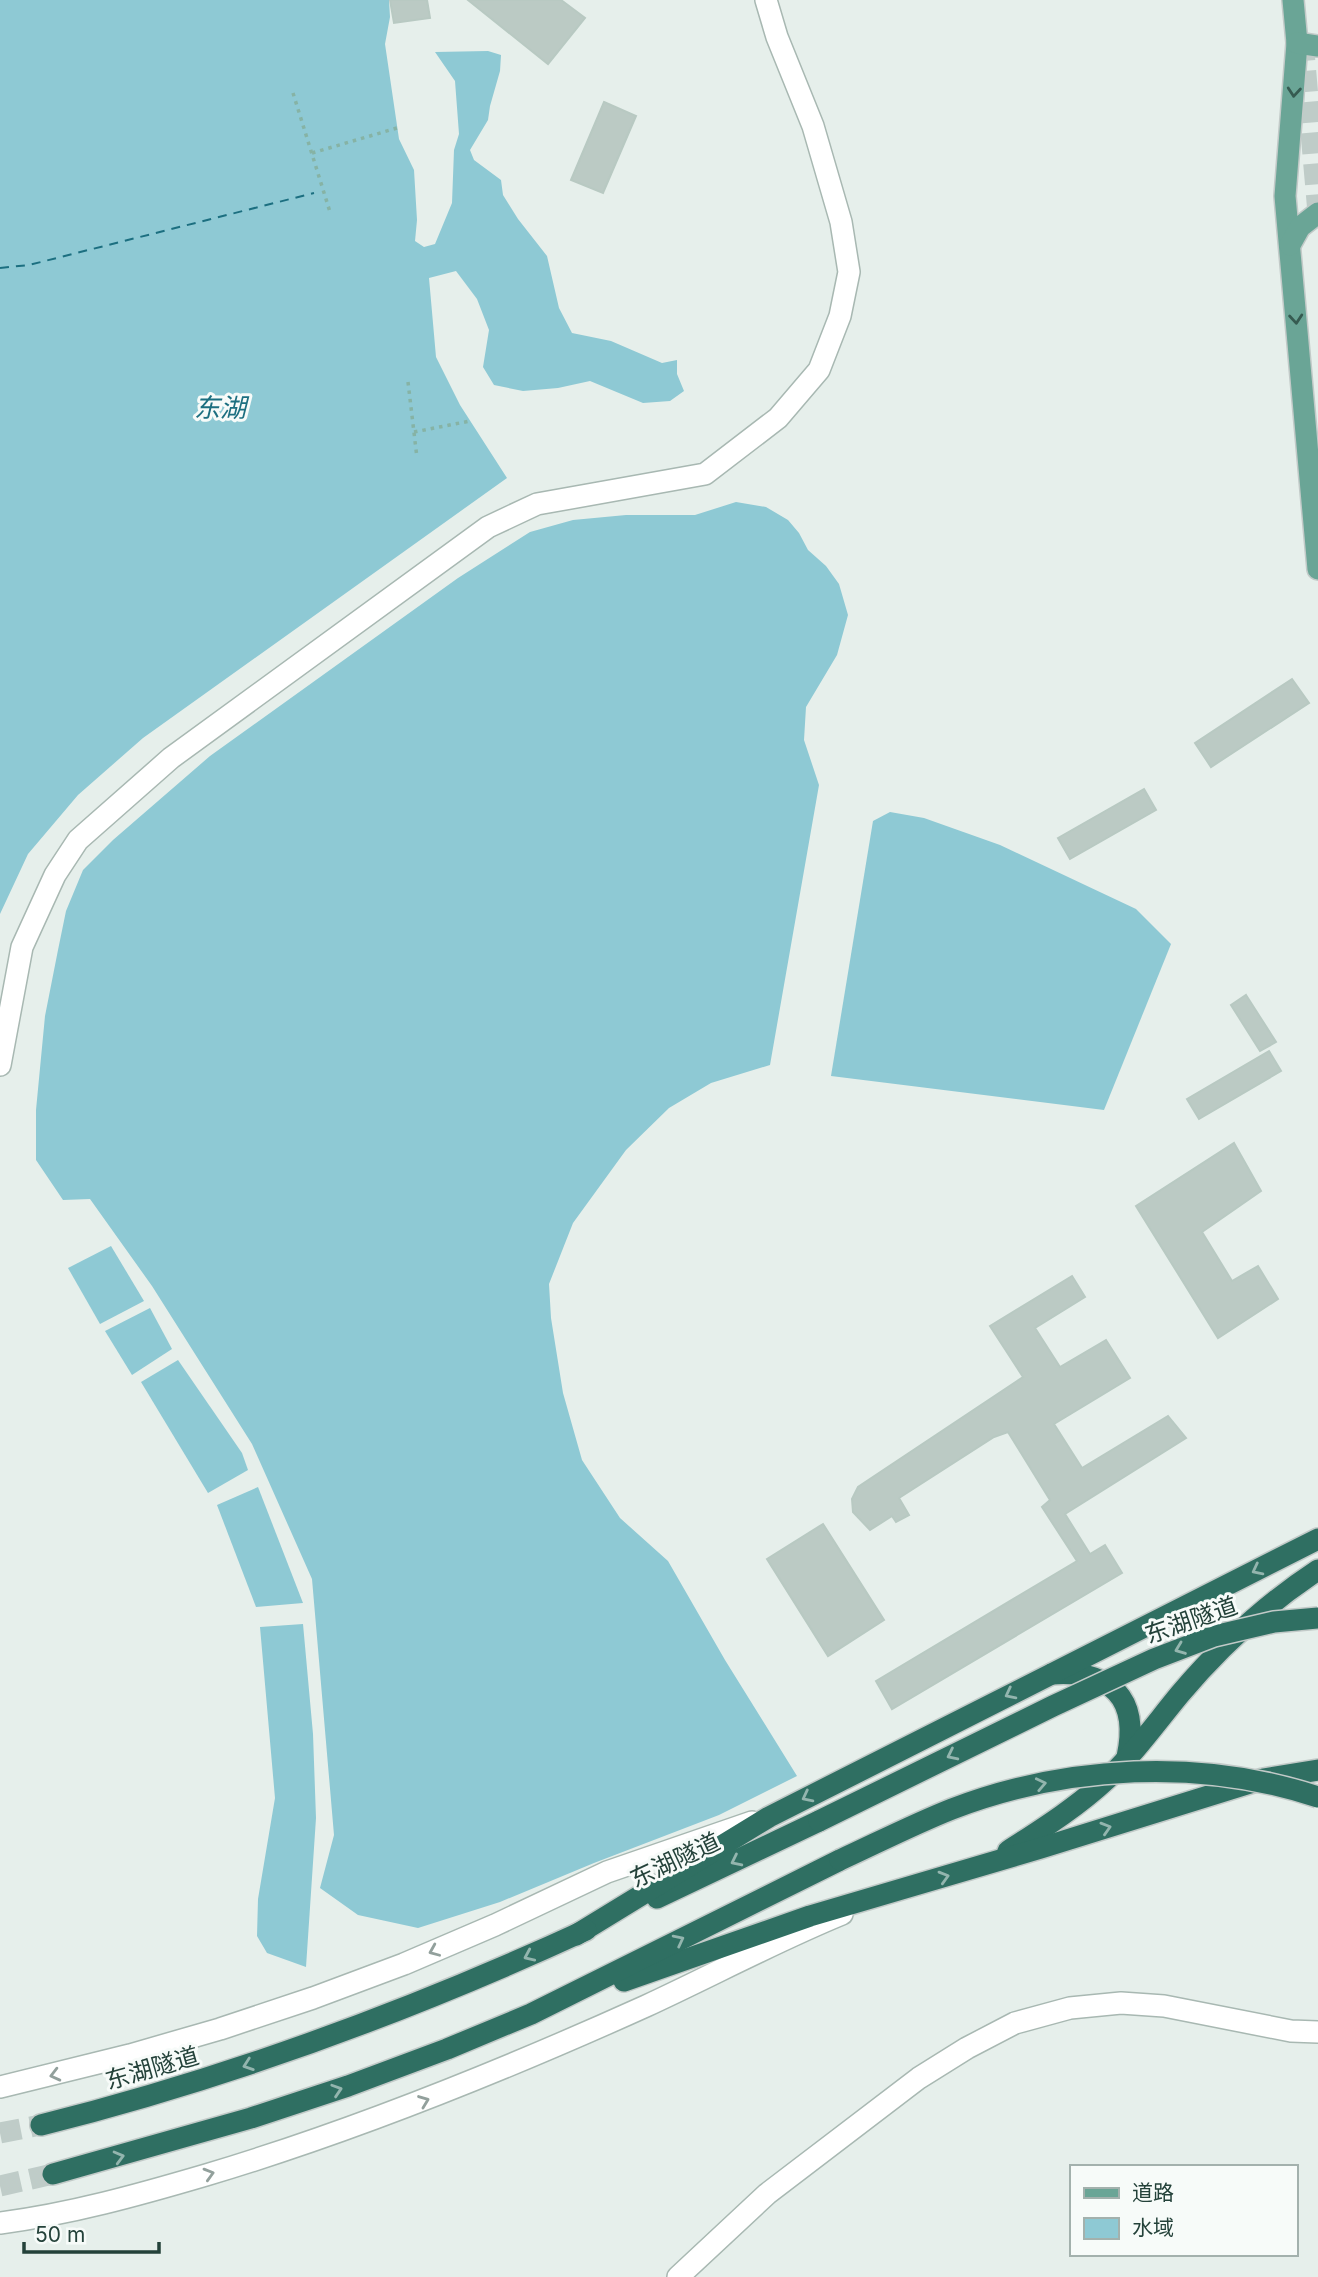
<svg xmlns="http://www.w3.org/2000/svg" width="1318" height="2277" font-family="Inter,'Noto Sans SC',sans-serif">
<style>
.water{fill:#8ec9d4}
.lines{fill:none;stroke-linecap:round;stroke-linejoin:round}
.ferry{stroke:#1c6f80;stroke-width:2;stroke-dasharray:9 7;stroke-linecap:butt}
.building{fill:#bbcac4;stroke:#b8c9c2;stroke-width:2}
.highway-tunnel{stroke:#bfccc8;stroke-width:21;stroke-dasharray:21 10;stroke-linecap:butt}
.minor-casing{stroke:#a8b8b2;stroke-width:24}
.major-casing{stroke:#c2cac8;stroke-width:24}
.highway-casing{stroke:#c2cac8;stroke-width:24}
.path{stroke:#86b3a5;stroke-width:3.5;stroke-dasharray:3.5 5;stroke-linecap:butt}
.minor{stroke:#fff;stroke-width:21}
.major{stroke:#6aa596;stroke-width:21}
.highway{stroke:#2f6f62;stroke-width:21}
.highway-bridge-casing{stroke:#c2cac8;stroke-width:24;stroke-linecap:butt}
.highway-bridge{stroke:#2f6f62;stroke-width:21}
.oneway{stroke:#365b51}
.oneway2{stroke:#93b5ae}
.oneway3{stroke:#92a09c}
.labels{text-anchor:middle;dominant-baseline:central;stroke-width:6;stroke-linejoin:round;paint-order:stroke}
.street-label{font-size:24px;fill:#24423a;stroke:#f7fbf9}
.water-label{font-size:26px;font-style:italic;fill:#1c6f80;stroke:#f7fbf9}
</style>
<rect width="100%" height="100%" fill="#e6efeb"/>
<g class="water">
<polygon points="0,0 389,0 390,17 385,44 399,139 414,170 417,220 415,241 424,247 435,244 452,203 454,150 459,134 455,81 435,52 488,51 501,55 500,71 490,106 488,120 470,150 474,160 501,180 503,195 518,219 547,256 559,308 572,333 611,341 662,363 677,360 677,374 684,391 670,401 643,403 590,381 558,388 523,391 494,385 483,367 489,330 477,299 456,271 429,278 436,357 460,405 507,478 143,738 78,795 28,854 0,914"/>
<polygon points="736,502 766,507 788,520 799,533 808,550 826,566 839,584 848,615 837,655 806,707 804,740 819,785 770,1065 711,1083 669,1108 626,1150 573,1223 549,1284 551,1318 563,1393 582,1460 620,1518 668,1561 725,1660 797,1776 719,1815 594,1863 500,1902 418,1928 358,1915 320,1888 334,1835 312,1579 252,1444 152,1286 90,1199 63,1200 36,1160 36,1110 45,1016 58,950 66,911 83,870 113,840 210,756 458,578 530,532 573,520 626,515 695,515"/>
<polygon points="890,812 924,818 1000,845 1136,909 1171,944 1104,1110 831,1076 873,821"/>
<polygon points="111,1246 144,1301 100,1324 68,1268"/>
<polygon points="150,1308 172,1349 132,1375 105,1331"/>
<polygon points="178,1360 242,1453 248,1470 208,1493 141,1382"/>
<polygon points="258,1487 303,1603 256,1607 217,1505"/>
<polygon points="303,1624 313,1734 316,1818 306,1967 267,1953 257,1936 258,1899 275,1798 260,1627"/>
</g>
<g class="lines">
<polyline class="ferry" points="0,268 29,265 314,193"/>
</g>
<g class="building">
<polygon points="390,0 427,0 430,18 394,23"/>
<polygon points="468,0 561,0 585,18 548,64"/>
<polygon points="604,102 636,116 603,193 571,180"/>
<polygon points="1292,679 1309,703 1211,767 1195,743"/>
<polygon points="1144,789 1156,810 1070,859 1058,838"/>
<polygon points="1246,995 1276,1042 1260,1051 1231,1005"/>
<polygon points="1269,1051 1281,1071 1199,1119 1187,1099"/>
<polygon points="1234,1143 1261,1191 1202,1232 1232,1281 1258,1266 1278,1299 1218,1338 1136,1206"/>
<polygon points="1072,1276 1085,1297 1035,1328 1060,1367 1106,1340 1130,1378 1054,1424 1082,1468 1168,1416 1186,1438 1065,1514 1090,1554 1105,1545 1122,1573 892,1709 876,1681 1077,1561 1042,1507 1050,1500 1008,1432 994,1437 899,1498 909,1515 896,1522 892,1516 870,1530 853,1512 852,1499 858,1487 1023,1377 990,1326"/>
<polygon points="823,1524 884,1620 828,1656 767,1559"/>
</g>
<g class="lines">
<g class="highway-tunnel">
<polyline points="1303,40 1318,213"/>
<polyline points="0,2133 41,2125"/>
<polyline points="0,2186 53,2174"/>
</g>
<g class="minor-casing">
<g id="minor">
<polyline points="0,1065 22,947 55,875 78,840 171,758 488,527 537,504 705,474 778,418 819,370 840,316 849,272 841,222 813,126 777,37 766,0"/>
<polyline points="0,2087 130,2055 220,2029 313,1998 404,1964 495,1925 607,1872 752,1822"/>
<path d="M0,2223C70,2214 138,2195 206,2175C357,2130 502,2071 646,2006C711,1976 776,1941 842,1914"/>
<polyline points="678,2277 767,2194 919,2078 967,2048 1015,2023 1070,2008 1121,2003 1164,2006 1291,2031 1318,2032"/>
</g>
</g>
<g class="major-casing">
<g id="major">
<polyline points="1293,0 1297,43 1285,196 1318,569"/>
<polyline points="1297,43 1318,46"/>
<polyline points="1290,245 1300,227 1318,213"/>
</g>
</g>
<g class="highway-casing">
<g id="highway">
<path d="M1052,1674C1111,1670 1140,1698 1127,1757"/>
<path d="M1008,1851C1042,1829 1077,1807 1107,1779C1134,1754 1156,1723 1180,1694C1220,1647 1266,1604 1318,1570"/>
<polyline points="657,1898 819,1821"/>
<polyline points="576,1935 769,1817 1318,1539"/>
<polyline points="624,1981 810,1916 1041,1848 1263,1779 1318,1770"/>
<path d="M41,2125C229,2078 410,2011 586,1930"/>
<polyline points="53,2174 251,2118 348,2086 447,2049 531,2014 840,1860"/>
</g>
</g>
<g class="path">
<polyline points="293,93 330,212"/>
<polyline points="312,153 397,128"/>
<polyline points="408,382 417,458"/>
<polyline points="414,432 470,421"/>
</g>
<use href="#minor" class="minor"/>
<use href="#major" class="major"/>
<use href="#highway" class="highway"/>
<g class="highway-bridge-casing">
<g id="highway-bridge">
<polyline points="819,1821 1053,1706 1154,1659 1214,1636 1274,1622 1318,1618"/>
<path d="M840,1860C877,1843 914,1824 952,1809C1067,1765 1201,1758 1318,1797"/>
</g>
</g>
<use href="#highway-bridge" class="highway-bridge"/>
</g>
<defs><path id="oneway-chevron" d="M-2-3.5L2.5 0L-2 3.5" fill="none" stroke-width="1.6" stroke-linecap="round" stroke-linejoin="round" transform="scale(1.75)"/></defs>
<g class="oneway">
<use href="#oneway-chevron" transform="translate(1294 92) rotate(95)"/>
<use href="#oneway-chevron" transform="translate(1296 319) rotate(85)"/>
</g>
<g class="oneway2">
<use href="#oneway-chevron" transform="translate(1257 1570) rotate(153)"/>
<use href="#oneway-chevron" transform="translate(1180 1649) rotate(159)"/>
<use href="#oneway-chevron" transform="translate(1010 1694) rotate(153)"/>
<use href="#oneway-chevron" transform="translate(952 1755) rotate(154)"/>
<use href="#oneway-chevron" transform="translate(1041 1784) rotate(-12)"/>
<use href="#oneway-chevron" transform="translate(807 1797) rotate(153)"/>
<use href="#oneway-chevron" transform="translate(1106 1828) rotate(-17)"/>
<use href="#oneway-chevron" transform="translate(736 1861) rotate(154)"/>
<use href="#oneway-chevron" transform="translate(944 1877) rotate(-16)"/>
<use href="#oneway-chevron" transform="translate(679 1940) rotate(-27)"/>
<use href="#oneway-chevron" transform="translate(529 1956) rotate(156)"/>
<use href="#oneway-chevron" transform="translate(248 2065) rotate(161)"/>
<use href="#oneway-chevron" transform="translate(337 2090) rotate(-18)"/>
<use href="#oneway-chevron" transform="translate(119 2157) rotate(-15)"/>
</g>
<g class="oneway3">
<use href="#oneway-chevron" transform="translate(434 1951) rotate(157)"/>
<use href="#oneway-chevron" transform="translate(55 2075) rotate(166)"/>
<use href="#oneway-chevron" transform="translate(424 2101) rotate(-21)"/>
<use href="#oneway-chevron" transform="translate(209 2174) rotate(-16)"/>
</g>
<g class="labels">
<g class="street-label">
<text transform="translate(1191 1620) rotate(-19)">东湖隧道</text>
<text transform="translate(675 1860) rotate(-25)">东湖隧道</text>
<text transform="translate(152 2068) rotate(-16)">东湖隧道</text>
</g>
<g class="water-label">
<text x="220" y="407">东湖</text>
</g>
</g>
<rect x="1070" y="2165" width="228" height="91" fill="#f7fbf9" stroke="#a3b1ad" stroke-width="2"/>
<rect x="1084" y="2188" width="35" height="10" fill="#6aa596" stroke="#a3b1ad" stroke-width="2"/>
<text x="1132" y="2200" font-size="21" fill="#24423a">道路</text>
<rect x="1084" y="2218" width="35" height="21" fill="#8ec9d4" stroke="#a3b1ad" stroke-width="2"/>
<text x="1132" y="2235" font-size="21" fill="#24423a">水域</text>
<path d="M24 2242v10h135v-10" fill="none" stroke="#24423a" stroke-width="3.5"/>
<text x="35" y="2242" font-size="21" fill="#24423a" stroke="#f7fbf9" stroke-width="5" paint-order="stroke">50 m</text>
</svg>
